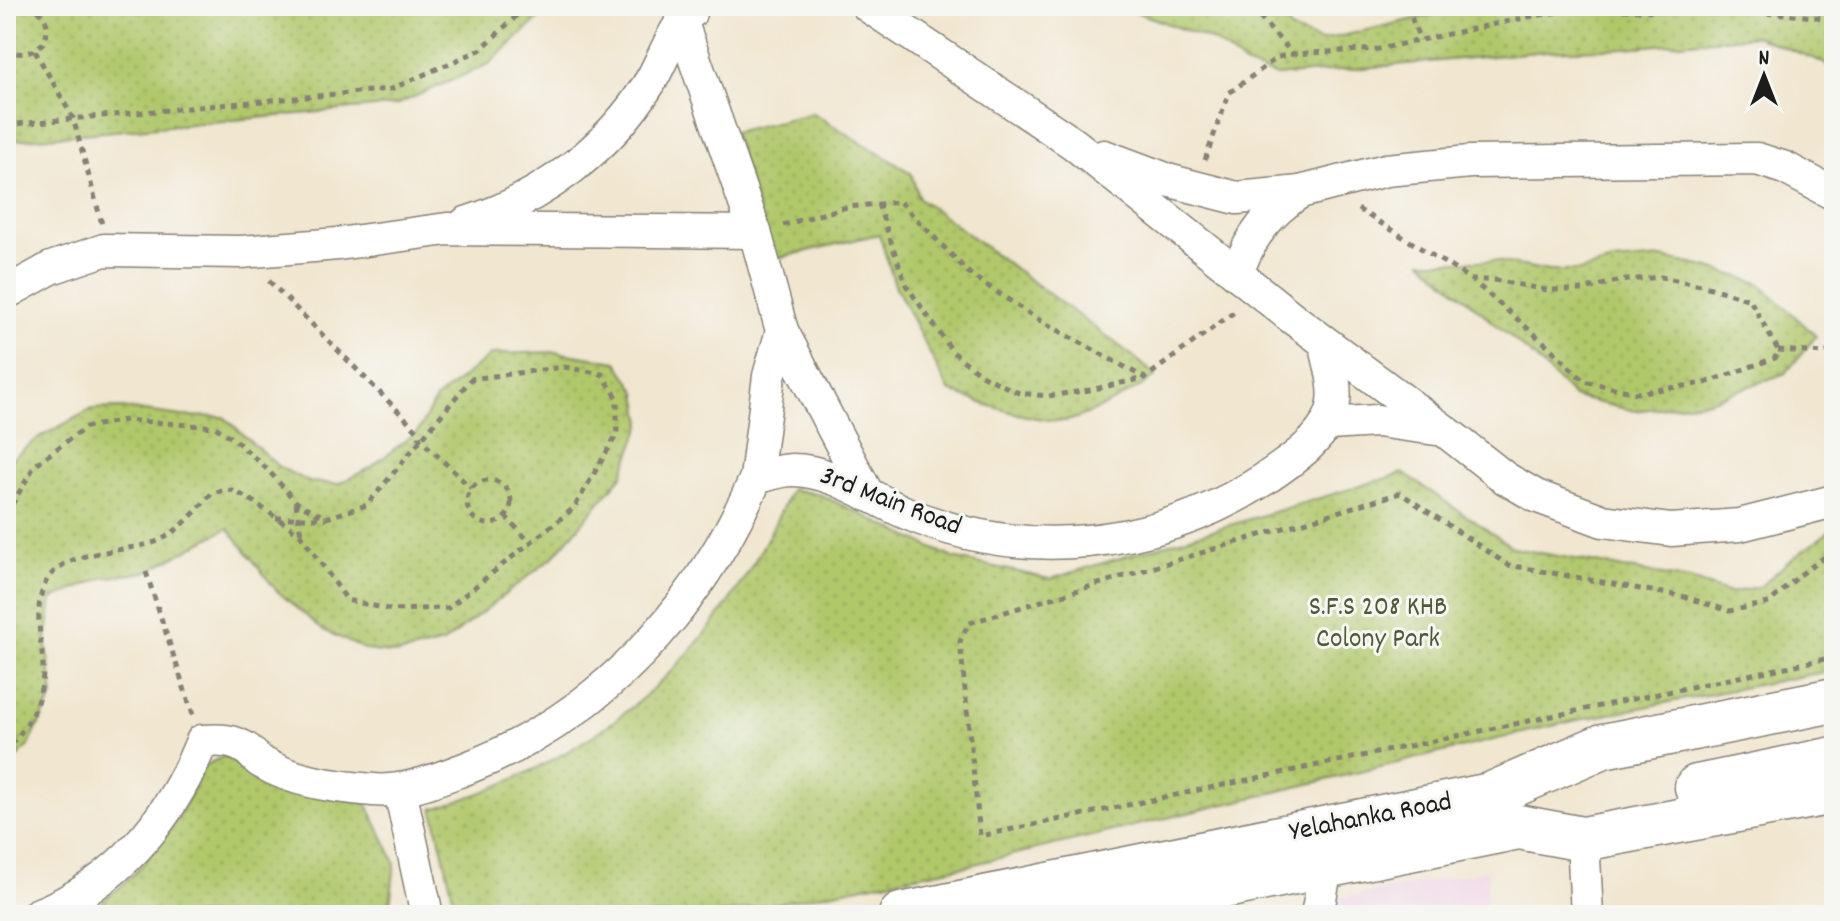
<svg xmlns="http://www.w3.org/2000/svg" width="1840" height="921" font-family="Dekko,sans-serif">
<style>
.built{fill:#f0d0e4}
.grass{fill:url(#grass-dots);stroke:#667244;stroke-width:2}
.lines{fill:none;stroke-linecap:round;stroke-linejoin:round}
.street-casing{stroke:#868176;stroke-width:35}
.secondary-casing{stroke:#868176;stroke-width:47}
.path{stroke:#868176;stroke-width:5;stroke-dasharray:6 6;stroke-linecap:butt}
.street{stroke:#fff;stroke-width:32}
.secondary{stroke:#fff;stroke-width:44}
.labels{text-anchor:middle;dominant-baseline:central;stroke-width:6;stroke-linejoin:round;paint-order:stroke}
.street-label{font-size:28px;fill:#1c1c1c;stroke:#f6f6f2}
.park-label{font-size:28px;fill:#505838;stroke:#f6f6f2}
</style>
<defs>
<pattern id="grass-dots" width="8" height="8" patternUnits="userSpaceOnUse" patternTransform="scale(2)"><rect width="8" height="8" fill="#b0c76b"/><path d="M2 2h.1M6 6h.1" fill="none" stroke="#97aa5c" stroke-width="1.8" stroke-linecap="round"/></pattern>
</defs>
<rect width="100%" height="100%" fill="#f6f6f2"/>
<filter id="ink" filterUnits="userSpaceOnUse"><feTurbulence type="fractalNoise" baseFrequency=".0125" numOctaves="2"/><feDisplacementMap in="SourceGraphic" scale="16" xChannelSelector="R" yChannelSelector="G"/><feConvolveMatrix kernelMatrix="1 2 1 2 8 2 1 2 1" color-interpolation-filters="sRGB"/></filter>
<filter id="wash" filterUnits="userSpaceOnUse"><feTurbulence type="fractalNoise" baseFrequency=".006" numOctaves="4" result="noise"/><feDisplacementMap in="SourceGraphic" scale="32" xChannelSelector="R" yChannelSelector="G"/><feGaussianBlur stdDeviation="1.8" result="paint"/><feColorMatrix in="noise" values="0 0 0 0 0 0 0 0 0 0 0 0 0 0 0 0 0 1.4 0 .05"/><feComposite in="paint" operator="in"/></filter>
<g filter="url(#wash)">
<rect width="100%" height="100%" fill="#f1e6cf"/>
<polygon class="built" points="1488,870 1487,915 1331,915 1334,899"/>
<g class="grass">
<polygon points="6,6 547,6 545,13 489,64 396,105 6,141"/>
<polygon points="1129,6 1272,6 1292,30 1320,41 1470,6 1834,6 1834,69 1820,61 1755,36 1626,48 1547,51 1277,76 1247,66 1214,41 1139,13"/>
<path d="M813,113L911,173L919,198L1133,356L1156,376C1140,388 1079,422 1062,421C1023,419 984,404 949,391L895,285L879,234L774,259L733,132Z"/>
<polygon points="1662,258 1706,267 1759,283 1816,336 1786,373 1709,401 1635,411 1574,397 1535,358 1422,261 1496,261 1549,271 1580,271 1613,262"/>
<polygon points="555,352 617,362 637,392 642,423 622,476 554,556 443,643 398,654 366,650 323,630 276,590 228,528 146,572 103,578 52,599 46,640 53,696 29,745 6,769 7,462 40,437 92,409 122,408 182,416 224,417 279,467 309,482 338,484 370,468 418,431 436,399 492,354"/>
<path d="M1403,473L1514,548L1690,580L1730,593L1761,586L1789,561L1834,528V670L1573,721L966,866L717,915H457L433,809C606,757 719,655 791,489L821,495L953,558L1050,579Z"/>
<path d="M224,756L258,776L367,804L395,862L389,915H84C140,878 178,828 204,766Z"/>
</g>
</g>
<g filter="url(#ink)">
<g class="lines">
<g class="street-casing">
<g id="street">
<polyline points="688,6 681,20 755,232 782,331 769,376 756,478"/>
<polyline points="868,6 1074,144 1295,320 1449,434 1505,478 1536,496 1603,521 1671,530 1740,525 1834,501"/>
<polyline points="1104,156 1171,181 1237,198 1300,192 1386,170 1470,162 1757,159 1785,168 1834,194"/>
<path d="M466,223C540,200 609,149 650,82C662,63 674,26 690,13"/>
<path d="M1237,274C1249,237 1269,213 1300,192"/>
<polyline points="6,293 51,268 104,250 241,252 338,244 447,229 755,232"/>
<polyline points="782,331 868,495"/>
<polyline points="1329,424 1377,421 1436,429"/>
<polyline points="400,790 427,915"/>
<polyline points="1583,839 1587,915"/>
<path d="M37,915C117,884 171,819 202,741C219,740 233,739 248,750C253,754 256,759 261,762C294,782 336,787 373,790C405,793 437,779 467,768C603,715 698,609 756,478C767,475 780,470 792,470C832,470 869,497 904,512C1021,563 1156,549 1263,480C1290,462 1330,436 1334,402C1337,384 1329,361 1325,343"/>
<polyline points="1317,915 1326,867"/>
</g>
</g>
<g class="secondary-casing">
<g id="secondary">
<polyline points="1697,787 1834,759"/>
<polyline points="901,915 1490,795 1603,746 1834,700"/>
<polyline points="1080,915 1519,827 1583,839 1834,792"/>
</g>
</g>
<g class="path">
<polyline points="1231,6 1250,7"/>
<polyline points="1407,6 1420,40"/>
<polyline points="1251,8 1293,54 1379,49 1528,17 1578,9 1784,14 1834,19"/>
<polyline points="6,11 13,6"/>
<path d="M6,47C19,58 31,54 43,43C51,28 47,14 31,6"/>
<polyline points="35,51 73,118 102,224"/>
<polyline points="6,125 391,89 480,50 527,6"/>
<polyline points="1205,160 1229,93 1278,57 1293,54"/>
<polyline points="878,204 906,285 953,352 981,375 1019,393 1048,396 1090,390 1144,378"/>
<polyline points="1358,209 1472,280 1547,345 1584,381 1636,393 1705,383 1775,358 1778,350 1750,300 1701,285 1661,277 1617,281 1583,290 1547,290 1494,280 1472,280"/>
<polyline points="783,225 847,207 900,202 971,275 1039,320 1145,378 1237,310"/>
<polyline points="269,281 418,431 420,439 471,488"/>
<polyline points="1778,350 1824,353 1834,350"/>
<circle cx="489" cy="502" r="22"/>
<polyline points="296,503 301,535"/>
<path d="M6,515L35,465L86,427L126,420L215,427L235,440L268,470L296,502L326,518L367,505L471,379L564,367L602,374L617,397V434L574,508L448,608L392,610L347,600L301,535L251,500L232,490L213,492C198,509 179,532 158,541C126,553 70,549 49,577C31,603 42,638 43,667C44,697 28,729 6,749"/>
<polyline points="505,516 531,543"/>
<polyline points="276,518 325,518"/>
<polyline points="1834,550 1800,575 1769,603 1729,611 1685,597 1508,565 1400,493 969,623 960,641 980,836 1834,657"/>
<polyline points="146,572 193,715"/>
</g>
<use href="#street" class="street"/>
<use href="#secondary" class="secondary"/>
</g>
</g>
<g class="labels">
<g class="street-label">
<text transform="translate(890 503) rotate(21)">3rd Main Road</text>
<text transform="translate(1371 819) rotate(-11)">Yelahanka Road</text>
</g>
<g class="park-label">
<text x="1378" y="609">S.F.S 208 KHB<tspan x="1378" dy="32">Colony Park</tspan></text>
</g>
</g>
<rect width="1840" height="921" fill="none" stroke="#f6f6f2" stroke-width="32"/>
<g transform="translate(1764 76)" stroke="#f6f6f2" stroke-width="6" paint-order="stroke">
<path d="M0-6L14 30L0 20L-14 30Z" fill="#1c1c1c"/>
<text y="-12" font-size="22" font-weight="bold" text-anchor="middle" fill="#1c1c1c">N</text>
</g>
</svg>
